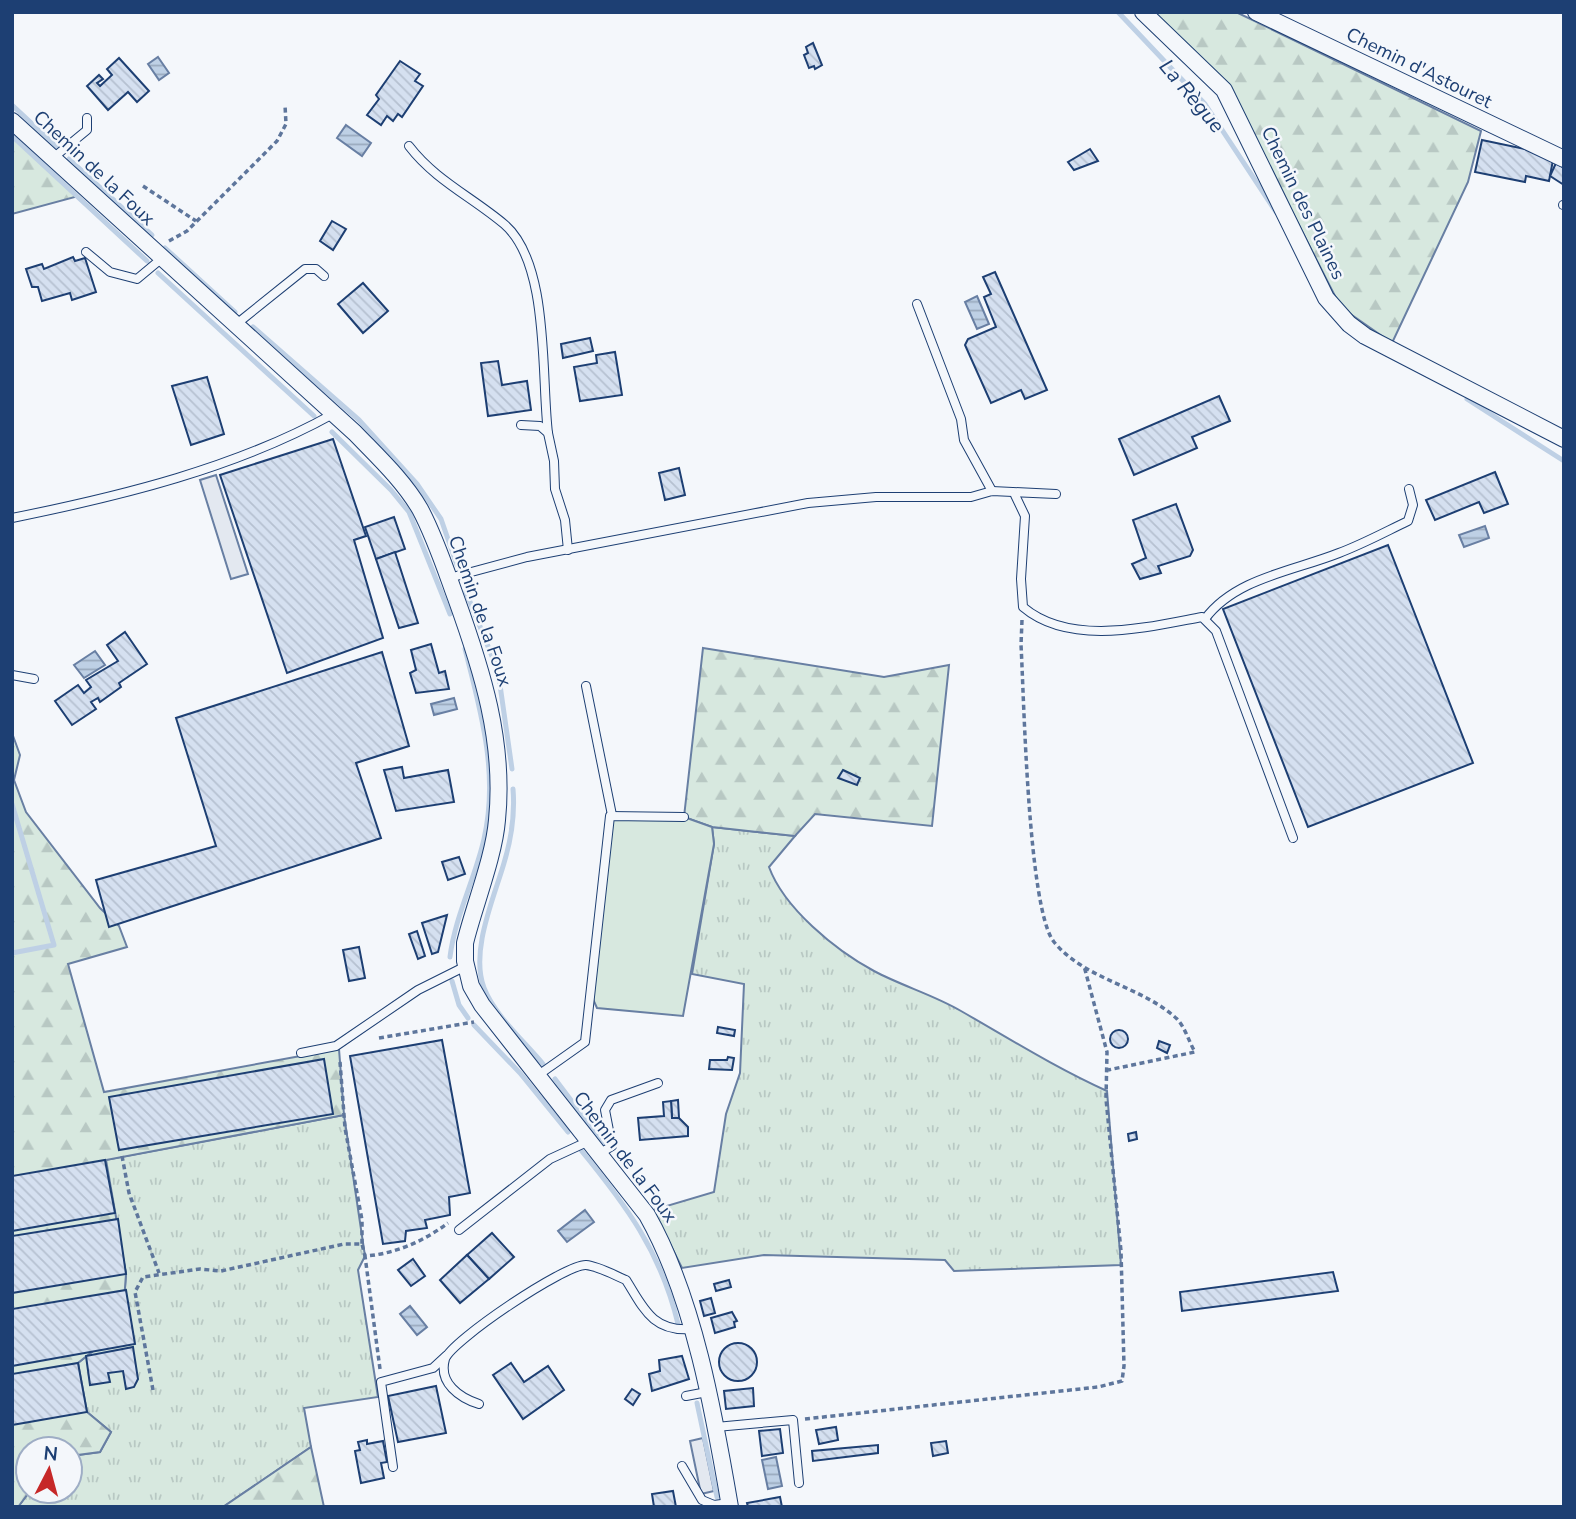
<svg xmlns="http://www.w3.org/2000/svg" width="1576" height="1519" font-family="'Nunito Sans',sans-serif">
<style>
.grass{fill:url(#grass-tufts);stroke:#687fa3;stroke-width:2}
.forest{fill:url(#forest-firs);stroke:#687fa3;stroke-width:2}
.garden{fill:#d7e8df;stroke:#687fa3;stroke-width:2}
.parking{fill:#e3e8f0;stroke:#687fa3;stroke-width:2}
.water{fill:url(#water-rules);stroke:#687fa3;stroke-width:2}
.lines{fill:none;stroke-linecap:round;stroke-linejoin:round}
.stream{stroke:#bed0e5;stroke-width:5}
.building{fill:url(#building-back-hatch);stroke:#1d3f73;stroke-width:2}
.lane-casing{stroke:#1d3f73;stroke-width:10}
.street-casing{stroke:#1d3f73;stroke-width:18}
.path{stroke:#5e769c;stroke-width:3.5;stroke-dasharray:5 3.5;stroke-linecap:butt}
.lane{stroke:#f4f7fb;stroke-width:8}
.street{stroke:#f4f7fb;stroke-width:16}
.labels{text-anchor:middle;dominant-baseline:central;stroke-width:5;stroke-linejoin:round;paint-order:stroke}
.street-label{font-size:19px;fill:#1d3f73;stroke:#f4f7fb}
.water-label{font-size:21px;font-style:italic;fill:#1d3f73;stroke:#f4f7fb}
</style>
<defs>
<pattern id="grass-tufts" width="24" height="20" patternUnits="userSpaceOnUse" patternTransform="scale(1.75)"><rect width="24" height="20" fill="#d7e8df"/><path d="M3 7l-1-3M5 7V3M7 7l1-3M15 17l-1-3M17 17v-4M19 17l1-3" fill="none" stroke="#b8c8c3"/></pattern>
<pattern id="forest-firs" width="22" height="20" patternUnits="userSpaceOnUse" patternTransform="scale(1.75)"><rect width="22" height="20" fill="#d7e8df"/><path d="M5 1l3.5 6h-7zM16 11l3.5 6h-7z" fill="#b8c8c3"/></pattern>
<pattern id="water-rules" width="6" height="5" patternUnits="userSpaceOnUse" patternTransform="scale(1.75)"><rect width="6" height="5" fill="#bed0e5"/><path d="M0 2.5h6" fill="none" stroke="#9aaabe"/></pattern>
<pattern id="building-back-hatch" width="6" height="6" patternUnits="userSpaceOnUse" patternTransform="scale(1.75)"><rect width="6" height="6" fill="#d5e0f0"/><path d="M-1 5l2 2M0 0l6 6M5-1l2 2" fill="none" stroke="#b6c1d1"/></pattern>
</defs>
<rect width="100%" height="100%" fill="#f4f7fb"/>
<g class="grass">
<path d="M712,827L795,836L769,867C784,908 835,950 874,971C902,986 934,995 961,1011C1010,1039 1056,1068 1107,1091L1121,1265L954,1271L945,1260L764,1255L682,1268L653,1210L714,1192L726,1114L740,1073L744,984L692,974L714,844Z"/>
<polygon points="344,1115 365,1256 358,1270 378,1397 304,1408 311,1447 223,1507 18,1507 30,1491 70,1491 70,1456 100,1452 111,1432 87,1412 78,1363 122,1328 126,1274 105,1160"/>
</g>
<g class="forest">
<polygon points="1152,12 1236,12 1481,131 1468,182 1392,343 1349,313 1337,300 1227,84"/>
<polygon points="12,135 76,195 75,197 12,214"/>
<polygon points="703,648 884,677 949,665 932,826 815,814 795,836 712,827 684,817"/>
<polygon points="12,733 20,755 14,780 26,812 100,908 119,926 127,947 68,964 104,1092 339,1049 344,1115 106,1160 126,1274 122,1328 78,1363 83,1412 87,1412 111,1432 100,1452 70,1456 70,1449 28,1449 30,1491 18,1507 12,1507"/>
<polygon points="311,1447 324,1507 223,1507"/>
</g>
<polygon class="garden" points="610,816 684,817 712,827 714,844 683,1016 597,1008 588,988"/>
<g class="parking">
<polygon points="216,475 248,574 231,579 200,480"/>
<polygon points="703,1438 714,1491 701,1494 690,1441"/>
</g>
<g class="water">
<polygon points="158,57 169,73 159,80 148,64"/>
<polygon points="346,125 371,143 362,156 337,138"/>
<polygon points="977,296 989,324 977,329 965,302"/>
<polygon points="1485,526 1489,538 1464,547 1459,535"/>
<polygon points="95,651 105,665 84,678 74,665"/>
<polygon points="454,698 457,709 434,715 431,704"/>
<polygon points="585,1210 594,1222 567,1242 558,1231"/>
<polygon points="410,1306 427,1327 417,1335 400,1314"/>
<polygon points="776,1457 782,1486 768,1489 762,1460"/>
</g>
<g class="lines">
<g class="stream">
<polyline points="1118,12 1205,104 1276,212"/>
<polyline points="12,105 57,147"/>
<polyline points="12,136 147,261"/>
<polyline points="69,159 152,235"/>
<polyline points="165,248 235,312"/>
<polyline points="158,273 314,416"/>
<polyline points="253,327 359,420 417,484 441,519 457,565"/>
<polyline points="1467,399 1564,461"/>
<polyline points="332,432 391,490 409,512 450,614"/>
<polyline points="466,592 498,671 512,769"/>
<path d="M513,789C515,813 511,840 504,863C494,898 470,951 484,988C495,1016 524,1041 543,1064"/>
<polyline points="12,804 54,945 12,953"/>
<path d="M450,957C455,916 475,879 484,839C499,774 481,712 465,649"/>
<polyline points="452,981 459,1005 468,1018"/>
<polyline points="474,1025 520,1073 568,1132"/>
<polyline points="555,1079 604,1144"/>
<path d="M580,1149C626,1205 661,1252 678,1324"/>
<polyline points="697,1403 717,1497"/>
</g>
</g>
<g class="building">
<polygon points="813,43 822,65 815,69 814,66 809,68 804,55 808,53 806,47"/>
<polygon points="119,58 149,91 137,102 128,92 108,110 87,86 99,75 103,79 97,83 100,86 112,75 107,69"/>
<polygon points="400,61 420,74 415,81 423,86 402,117 398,114 393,121 387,116 381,125 367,115 379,99 376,95"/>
<polygon points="1482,140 1554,155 1549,181 1526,176 1525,182 1475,172"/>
<polygon points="1090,149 1098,161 1074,170 1068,162"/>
<polygon points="1556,163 1564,168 1564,185 1550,176"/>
<polygon points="332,221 346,229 333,250 320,241"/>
<polygon points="73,257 75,261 85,258 96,292 72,300 70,293 42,301 38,287 32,287 26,269 42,264 44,269"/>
<polygon points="995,272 1047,390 1025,399 1021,390 991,403 965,345 968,339 996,327 984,297 991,294 983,277"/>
<polygon points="363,283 388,311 363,333 338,304"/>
<polygon points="590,338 593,351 563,358 561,344"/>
<polygon points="615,352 622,395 580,401 574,367 597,363 596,355"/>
<polygon points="498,361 502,385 527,381 531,410 488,416 481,363"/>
<polygon points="207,377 224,434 191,445 172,386"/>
<polygon points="1219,396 1230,421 1192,437 1197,448 1134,475 1119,439"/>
<polygon points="333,439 366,536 354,540 383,638 287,673 220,475"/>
<polygon points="679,468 685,495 665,500 659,473"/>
<polygon points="1495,472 1508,504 1484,513 1479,502 1435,520 1426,500"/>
<polygon points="1176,504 1193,550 1190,556 1158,566 1161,573 1140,579 1132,564 1146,558 1133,520"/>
<polygon points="394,517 405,549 376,559 365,527"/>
<polygon points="1388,545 1473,763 1308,827 1223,609"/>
<polygon points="395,552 418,623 399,628 376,559"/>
<polygon points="125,632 147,664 119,683 121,687 100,702 98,698 91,702 96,709 72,725 55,701 78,685 84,693 91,687 86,680 118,661 107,645"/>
<polygon points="431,644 439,673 445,671 449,689 416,693 410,673 416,670 411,650"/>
<polygon points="382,652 409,746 356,763 381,838 109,927 96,880 216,846 176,718"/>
<polygon points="402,767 404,778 448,770 454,802 396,811 384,770"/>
<polygon points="843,770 860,778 857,785 838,778"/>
<polygon points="459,857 465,874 448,880 442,862"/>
<polygon points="447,915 438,952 432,954 422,923"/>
<polygon points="417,931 425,956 418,959 409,934"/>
<polygon points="359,947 365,978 349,981 343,950"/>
<polygon points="718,1027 735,1030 734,1036 717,1033"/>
<circle cx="1119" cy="1039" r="9"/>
<polygon points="442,1040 470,1193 449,1197 450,1215 425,1220 427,1228 406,1231 405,1241 383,1244 350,1056"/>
<polygon points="1159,1041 1170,1045 1167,1053 1157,1048"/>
<polygon points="728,1057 734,1058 732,1070 709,1069 710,1060 727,1060"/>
<polygon points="324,1059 333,1114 119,1150 109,1097"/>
<polygon points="678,1100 679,1118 672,1118 671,1101"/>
<polygon points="671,1101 672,1118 679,1118 688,1127 688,1136 640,1140 638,1118 664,1116 663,1102"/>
<polygon points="1136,1132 1137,1139 1129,1141 1128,1134"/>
<polygon points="105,1160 115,1213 12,1231 12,1176"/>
<polygon points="118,1219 126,1274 12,1293 12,1236"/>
<polygon points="492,1233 514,1257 489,1279 467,1255"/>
<polygon points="467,1255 489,1279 460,1303 440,1280"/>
<polygon points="413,1259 425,1276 411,1286 398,1270"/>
<polygon points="1333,1272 1338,1291 1182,1311 1180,1292"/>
<polygon points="729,1280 731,1287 716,1291 714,1284"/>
<polygon points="126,1290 135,1344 12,1366 12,1309"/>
<polygon points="711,1298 715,1313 704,1316 700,1301"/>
<polygon points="732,1312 737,1321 734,1322 735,1327 715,1333 711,1318"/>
<circle cx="738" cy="1362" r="19"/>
<polygon points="133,1347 138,1379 134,1387 126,1389 123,1371 108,1373 110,1382 90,1385 86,1356"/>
<polygon points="682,1356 689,1379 652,1391 649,1374 660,1371 659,1360"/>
<polygon points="78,1363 87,1412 12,1425 12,1374"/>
<polygon points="511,1363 524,1382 548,1366 564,1390 523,1419 493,1375"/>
<polygon points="436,1386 446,1433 398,1442 388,1396"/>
<polygon points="753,1388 754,1406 726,1409 724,1391"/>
<polygon points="632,1389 640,1394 633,1405 625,1399"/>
<polygon points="836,1427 838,1440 819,1444 816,1430"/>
<polygon points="780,1429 783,1453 762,1456 759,1431"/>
<polygon points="367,1440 367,1444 383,1441 387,1462 381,1463 384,1478 361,1483 355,1451 360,1450 358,1442"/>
<polygon points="946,1441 948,1453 933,1456 931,1443"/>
<polygon points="878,1445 878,1453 813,1461 812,1451"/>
<polygon points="673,1491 676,1507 654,1507 652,1494"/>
<polygon points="780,1497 782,1507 748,1507 747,1503"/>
</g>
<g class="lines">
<g class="lane-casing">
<g id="lane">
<path d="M409,146C435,180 472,197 504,224C550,263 541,376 548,433"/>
<polyline points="53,158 87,130 87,118"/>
<polyline points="1563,205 1564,205"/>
<polyline points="86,252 110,272 137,279 161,259"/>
<polyline points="917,304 961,419 964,440 992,491"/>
<polyline points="234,326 305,269 316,269 324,276"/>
<polyline points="521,425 540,426 548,433 554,461 555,489 565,520 568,550"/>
<path d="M1015,495L1025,516L1021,579L1023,607C1070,647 1148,627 1202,617L1216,631L1293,838"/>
<path d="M12,518C121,496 236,468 333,414"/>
<polyline points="449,578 527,557 808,503 876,497 971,497 992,491 1056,494"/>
<path d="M1205,619C1235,578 1294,571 1339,553C1363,544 1385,532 1408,521L1413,505L1409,489"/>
<polyline points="12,675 34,679"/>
<polyline points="586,686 612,815"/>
<polyline points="301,1053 336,1046 418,990 466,966"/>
<polyline points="537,1076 585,1042 610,816 684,817"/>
<polyline points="599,1154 612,1146 605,1110 611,1100 658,1083"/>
<polyline points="459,1230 550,1159 589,1141"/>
<polyline points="686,1396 707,1392"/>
<path d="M479,1404C460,1398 438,1383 445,1359C451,1341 565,1264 586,1265C598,1266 614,1275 626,1280C643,1307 652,1332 691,1329"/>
<polyline points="716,1427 793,1420 799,1483"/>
<polyline points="682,1466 702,1500 714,1505 729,1503"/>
<polyline points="393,1467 381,1382 433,1368 446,1356"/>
</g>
</g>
<g class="street-casing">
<g id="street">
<polyline points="1143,12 1224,90 1326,298 1349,324 1365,336 1564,439"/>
<polyline points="1256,12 1564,159"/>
<path d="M12,121L355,433C378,457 403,480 420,509C435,537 445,568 456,598C482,670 505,742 497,820C494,857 474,906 465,943V961L471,986L482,1005L647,1215C694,1298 714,1413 730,1507"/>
</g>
</g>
<g class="path">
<polyline points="143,186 196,221"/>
<polyline points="169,241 187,231 277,141 286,124 285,105"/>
<path d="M1022,620L1021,645C1024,698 1028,910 1054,942C1085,980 1142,986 1177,1019C1185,1027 1189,1042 1195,1052L1108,1070"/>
<polyline points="379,1038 474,1022"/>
<polyline points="340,1062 345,1128 362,1220 362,1244"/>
<polyline points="122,1156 129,1193 159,1273"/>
<path d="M380,1369L365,1256C395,1254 424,1241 448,1223"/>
<polyline points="153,1390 135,1292 143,1277 200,1269 221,1271 344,1244 362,1244 365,1256"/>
<polyline points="805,1419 1098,1387 1122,1381 1124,1366 1121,1251 1106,1099 1107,1052 1084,966"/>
</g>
<use href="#lane" class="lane"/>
<use href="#street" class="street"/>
</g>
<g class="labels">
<g class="street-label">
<text transform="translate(1419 68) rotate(26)">Chemin d'Astouret</text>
<text transform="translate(94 168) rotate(43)">Chemin de la Foux</text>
<text transform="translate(1303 203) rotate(64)">Chemin des Plaines</text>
<text transform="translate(480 611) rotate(71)">Chemin de la Foux</text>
<text transform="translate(625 1157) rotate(53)">Chemin de la Foux</text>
</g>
<g class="water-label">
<text transform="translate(1192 96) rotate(50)">La Règue</text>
</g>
</g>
<rect width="1576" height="1519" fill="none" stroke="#1d3f73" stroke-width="28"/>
<g transform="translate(49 1470) rotate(6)"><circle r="33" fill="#f4f7fb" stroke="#9eadc5" stroke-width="2"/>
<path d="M0-5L12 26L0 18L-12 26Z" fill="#c62828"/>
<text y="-10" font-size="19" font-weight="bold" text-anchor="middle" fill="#1d3f73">N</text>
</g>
</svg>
